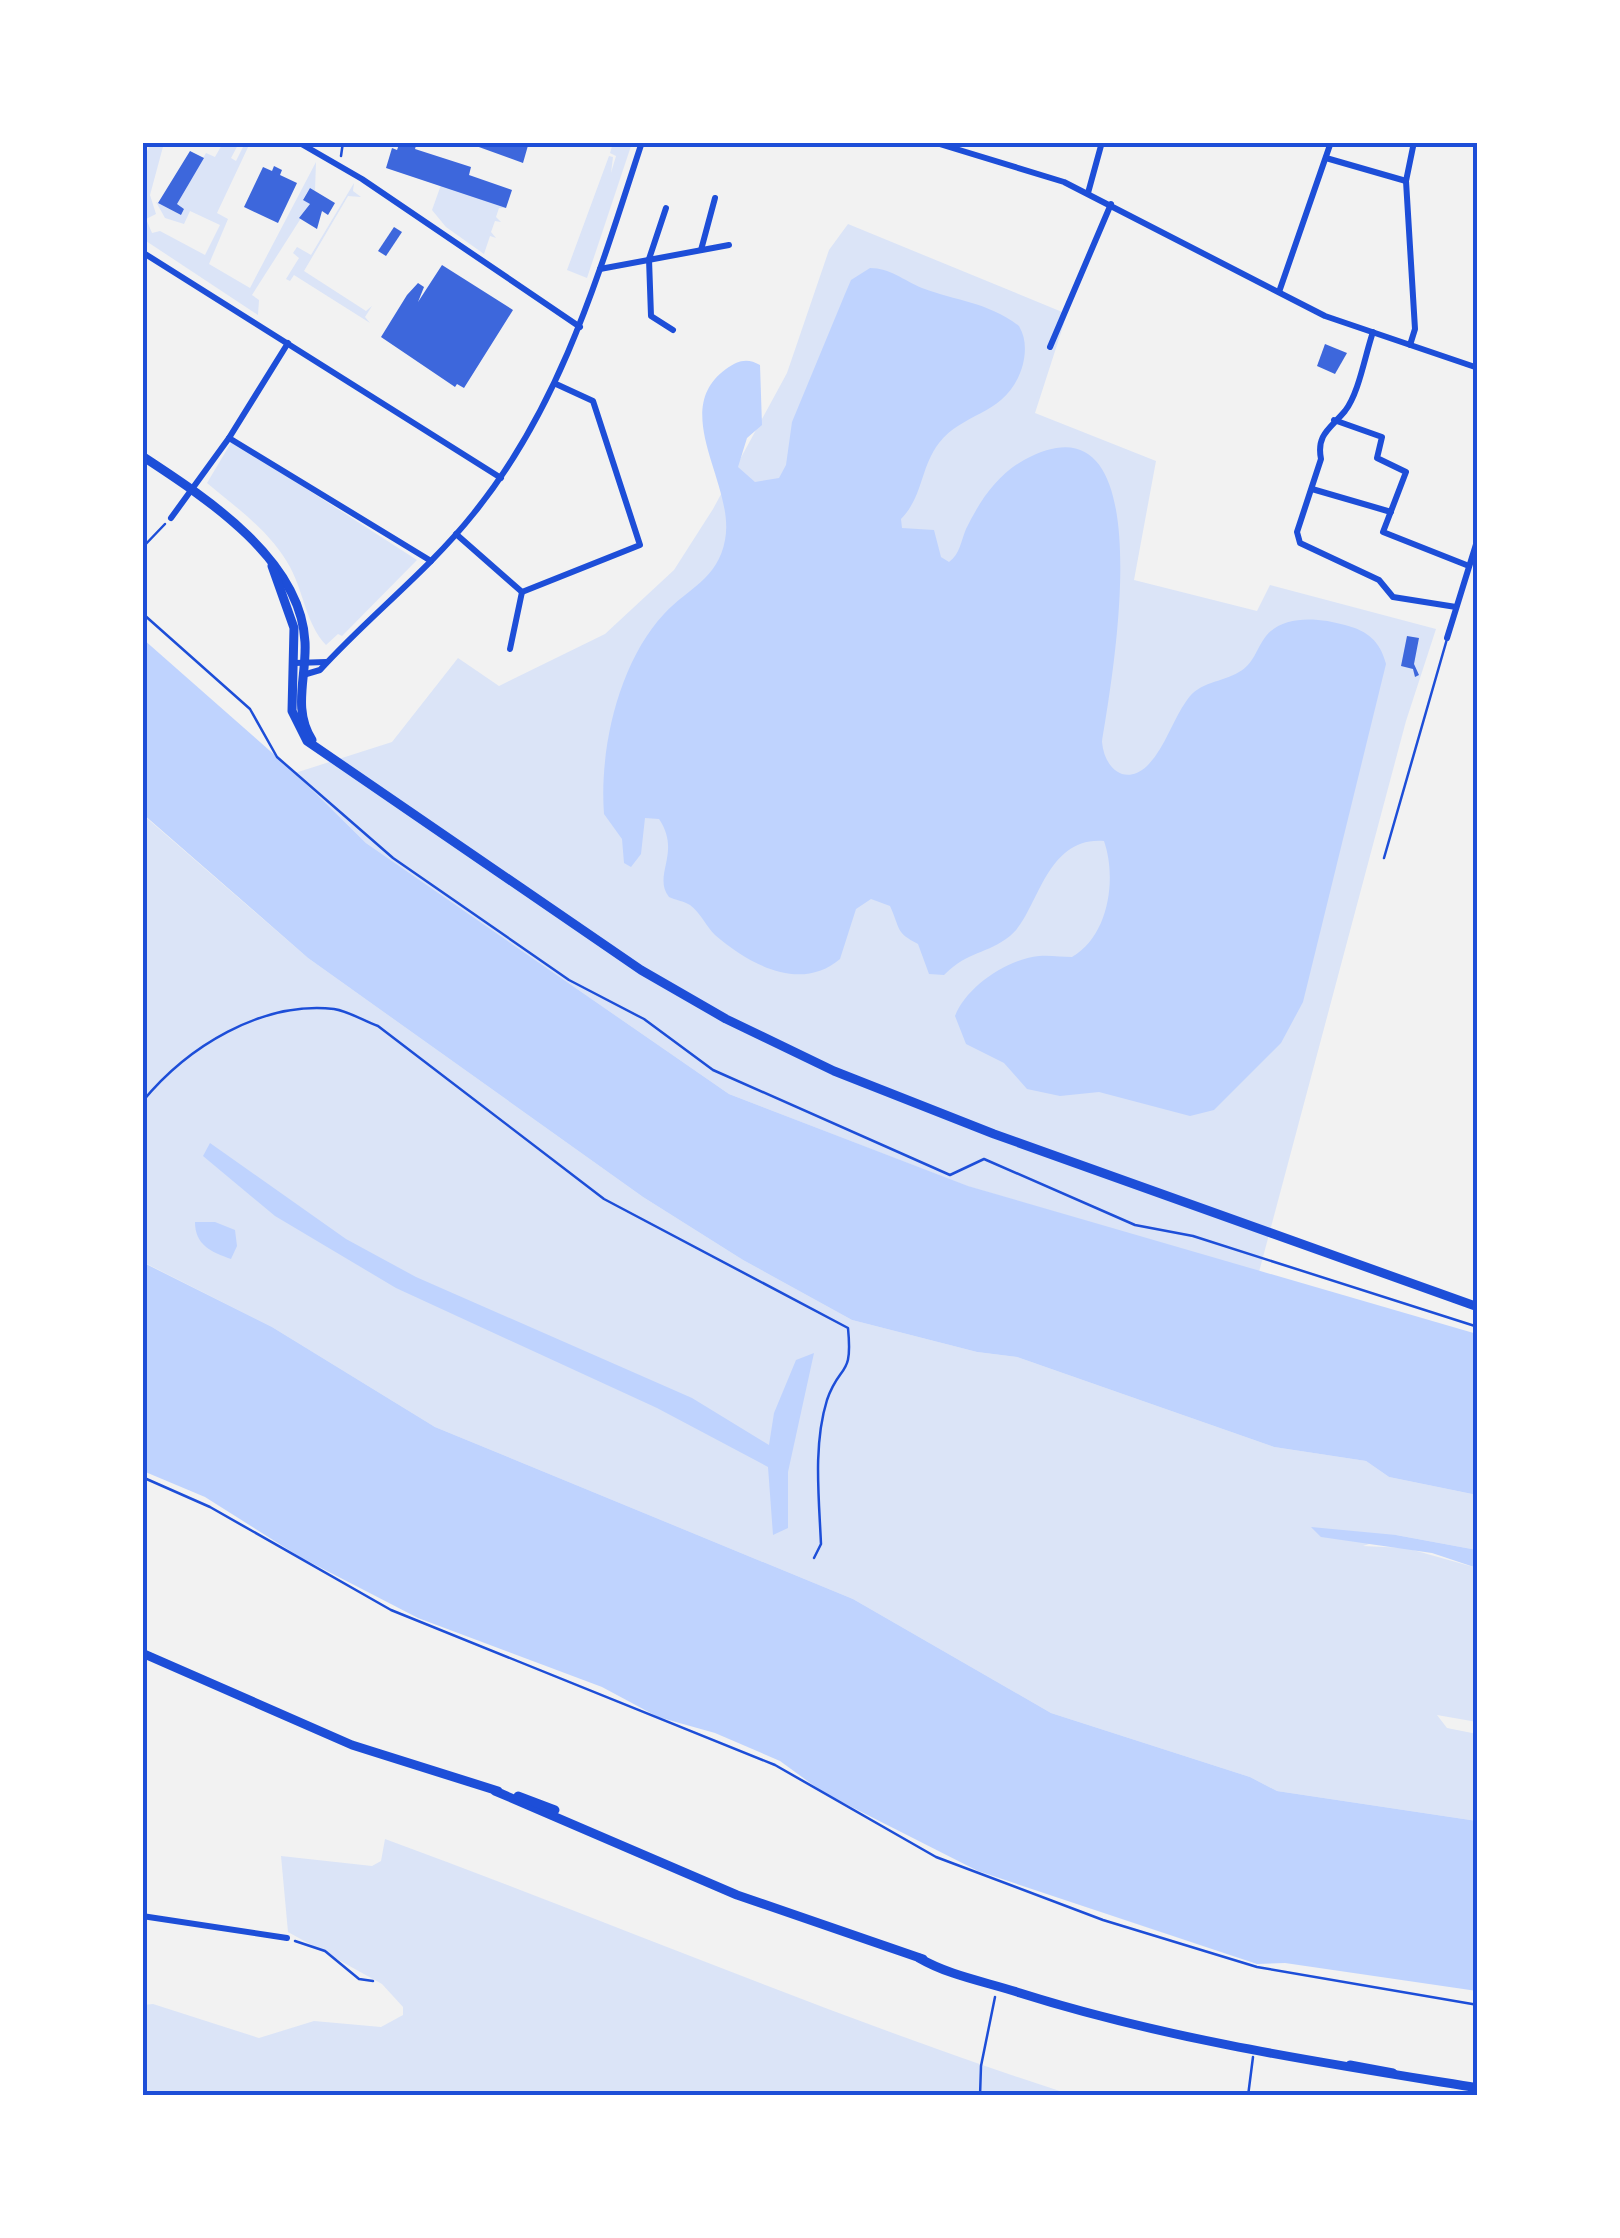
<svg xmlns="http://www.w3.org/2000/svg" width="1620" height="2238" font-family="'Noto Serif',serif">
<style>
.green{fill:#dbe4f7}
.water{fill:#bfd3fe}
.building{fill:#3d67dc}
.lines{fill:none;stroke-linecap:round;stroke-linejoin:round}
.path{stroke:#1d4ed8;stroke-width:2.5}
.service{stroke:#1d4ed8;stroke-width:2.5}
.minor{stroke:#1d4ed8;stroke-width:6}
.secondary{stroke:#1d4ed8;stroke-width:9}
.neatline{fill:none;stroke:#1d4ed8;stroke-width:4}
</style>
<rect width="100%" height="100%" fill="#f2f2f2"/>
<g class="green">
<polygon points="151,143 164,143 150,195 156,214 146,219 152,233 160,231 205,255 220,225 190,211 184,224 165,218 156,202 181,215 184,209 177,204 206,153 215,157 223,143 239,143 231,158 236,161 245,143 250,143 217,213 228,219 209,264 250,288 316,162 315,191 310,188 303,199 310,204 252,295 259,300 258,315 143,239 142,162"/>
<polygon points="613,143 632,143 587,278 567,270 609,156 613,157 611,173 616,156 610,153"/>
<polygon points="354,183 353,191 361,197 348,196 304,271 366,311 372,306 365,317 370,323 294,275 290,281 286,279 299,258 293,253 297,247 311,255"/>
<polygon points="441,185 506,208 499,208 496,217 501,222 495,221 491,232 496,238 490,236 484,254 446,227 432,210"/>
<polygon points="848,224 1067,314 1035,413 1156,461 1134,580 1257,611 1270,585 1436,629 1406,721 1259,1272 967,1186 729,1094 366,843 295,773 392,742 458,658 499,686 605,634 674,570 713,509 787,373 829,250"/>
<path d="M232,441L417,560L342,636L338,634L326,645C306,624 304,593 290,567C271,532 237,508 207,483Z"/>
<polygon points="142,814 308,958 643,1197 743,1260 852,1320 977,1352 1017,1357 1274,1447 1366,1461 1389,1477 1477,1495 1477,1550 1396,1535 1363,1546 1406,1548 1477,1568 1477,1722 1437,1715 1447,1728 1477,1734 1477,1821 1277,1791 1250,1777 1051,1713 853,1599 435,1427 272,1327 143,1262"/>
<path d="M385,1839C615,1923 839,2020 1072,2095L143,2096V2005L153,2004L259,2038L314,2021L381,2027L403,2015V2007L382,1984L288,1932L281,1856L372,1866L381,1861Z"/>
</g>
<g class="water">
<path d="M870,268C890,268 903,280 922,288C956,301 988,302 1019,326C1026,338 1026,351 1023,364C1009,416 965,410 939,443C920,468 923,497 901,519L902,528L934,530L941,557L949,562C960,554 961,541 966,529C979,502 997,475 1024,460C1167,382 1111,684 1102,742C1104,767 1124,787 1147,766C1165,748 1172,721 1187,700C1200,681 1221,683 1239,672C1254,664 1256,649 1266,636C1284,614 1320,618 1345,625C1368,631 1380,641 1386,664L1303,1002L1281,1043L1214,1110L1190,1116L1099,1092L1060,1096L1027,1089L1004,1063L966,1044L955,1016C966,987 1007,959 1039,956C1050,955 1062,957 1072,957C1109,936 1117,878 1104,841C1044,836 1038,914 1010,936C986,955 969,950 944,975L929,974L918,944C895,932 901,930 890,906L871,899L856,909L840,959C800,993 749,964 715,935C706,926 700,912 690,905C684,901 675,900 669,897C652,875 682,853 659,819L645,818L641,854L631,867L624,863L622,839L604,814C599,749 619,662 664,614C688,588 718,579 725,540C736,485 668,411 726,369C737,361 747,357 760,365L762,425L747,438L738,467L755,482L779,478L786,465L792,422L845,294L851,280Z"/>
<polygon points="143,639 295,773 366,843 729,1094 968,1186 1477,1334 1477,1495 1389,1477 1366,1461 1274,1447 1017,1357 977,1352 852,1320 743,1260 643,1197 308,958 143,814"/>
<polygon points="210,1143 346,1239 416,1277 692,1398 769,1445 774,1413 796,1360 814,1353 788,1472 788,1528 773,1535 768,1467 657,1408 396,1288 275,1216 203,1156"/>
<path d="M195,1222H215L235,1230L237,1246L231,1259C211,1252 195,1245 195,1222Z"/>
<polygon points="142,1262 272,1327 435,1427 853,1599 1051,1713 1250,1777 1277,1791 1477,1821 1477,1991 1285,1963 1257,1964 978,1871 824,1793 780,1761 715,1733 658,1717 602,1687 418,1618 300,1557 205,1497 143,1471"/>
<polygon points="1311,1527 1396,1535 1477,1550 1477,1568 1432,1553 1321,1537"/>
</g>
<g class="building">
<polygon points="400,142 417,142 415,149 471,167 469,175 512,190 506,208 386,168 392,148 397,150"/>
<polygon points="465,142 504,145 529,142 523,163"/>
<polygon points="190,151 204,158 177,204 184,209 181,215 158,203"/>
<polygon points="274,166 282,170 280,175 297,183 278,223 244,207 263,167 272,171"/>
<polygon points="310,188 335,203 328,215 322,211 317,229 299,218 310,204 303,200"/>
<polygon points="394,227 402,232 386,256 378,251"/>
<polygon points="442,265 513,310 464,388 457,384 455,387 381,337 407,295 418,283 424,287 418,302"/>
<polygon points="1325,344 1347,353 1335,374 1317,366"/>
<polygon points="1407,636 1419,638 1414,664 1419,675 1415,677 1413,669 1401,666"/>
</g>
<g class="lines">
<g class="path">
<polyline points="341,156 343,142"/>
<polyline points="142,548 165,524"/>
<polyline points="142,613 250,709 277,757 393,858 569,980 644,1019 713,1070 950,1175 984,1159 1135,1225 1193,1236 1478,1327"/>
<path d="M142,1102C187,1047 261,1001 334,1009C348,1011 364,1021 378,1026L604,1199L848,1328C853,1379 840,1362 827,1400C813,1445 819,1498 821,1544L814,1558"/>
<polyline points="142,1477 210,1507 391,1610 775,1765 936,1857 1103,1920 1257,1967 1478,2005"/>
<polyline points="295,1941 325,1951 359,1979 373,1981"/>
<polyline points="980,2096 981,2066 995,1997"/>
<polyline points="1248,2096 1253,2057"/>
</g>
<polyline class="service" points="1384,858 1447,639"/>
<g class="minor">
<polyline points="298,142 362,179 580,327"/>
<polyline points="933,142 1064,182 1325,316 1478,368"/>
<polyline points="1326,158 1406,181"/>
<polyline points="1088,193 1102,142"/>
<polyline points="666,208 649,259 651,316 673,330"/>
<polyline points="701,250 715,198"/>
<polyline points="142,252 501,478"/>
<polyline points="600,269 729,245"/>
<polyline points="1279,292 1331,142"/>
<path d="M1373,332C1365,355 1359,393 1345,411C1331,428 1316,434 1321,459L1297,532L1300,543L1379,580L1393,597L1456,607"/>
<polyline points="1410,345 1415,329 1406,181 1414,142"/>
<polyline points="1050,347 1111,204"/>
<polyline points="1334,420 1382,437 1377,458 1406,472 1383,532 1469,566"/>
<polyline points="229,438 431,561"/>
<polyline points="1312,489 1391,512"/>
<polyline points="171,518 229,438 288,343"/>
<polyline points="456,534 522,592 640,545 593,401 556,384"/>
<polyline points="1447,638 1478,538"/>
<polyline points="510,649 522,592"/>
<polyline points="295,663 326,662"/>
<path d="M303,675L320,670C369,616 428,571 474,513C562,404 599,273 642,142"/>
<polyline points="142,1916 287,1938"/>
</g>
<g class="secondary">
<path d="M142,456C206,498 301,559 305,642C307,676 292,709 312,740"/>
<polyline points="272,566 294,628 292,711 307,741 641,970 726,1019 834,1071 994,1134 1478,1307"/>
<polyline points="142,1653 352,1745 498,1791"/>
<polyline points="495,1791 737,1895 923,1959"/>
<polyline points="518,1796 555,1810"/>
<path d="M919,1958C950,1976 987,1982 1020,1993C1169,2040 1324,2063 1478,2088"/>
<polyline points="1350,2065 1393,2073"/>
</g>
</g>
<rect width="1620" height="2238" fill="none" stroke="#ffffff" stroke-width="290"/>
<rect x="145" y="145" width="1330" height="1948" class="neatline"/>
</svg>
